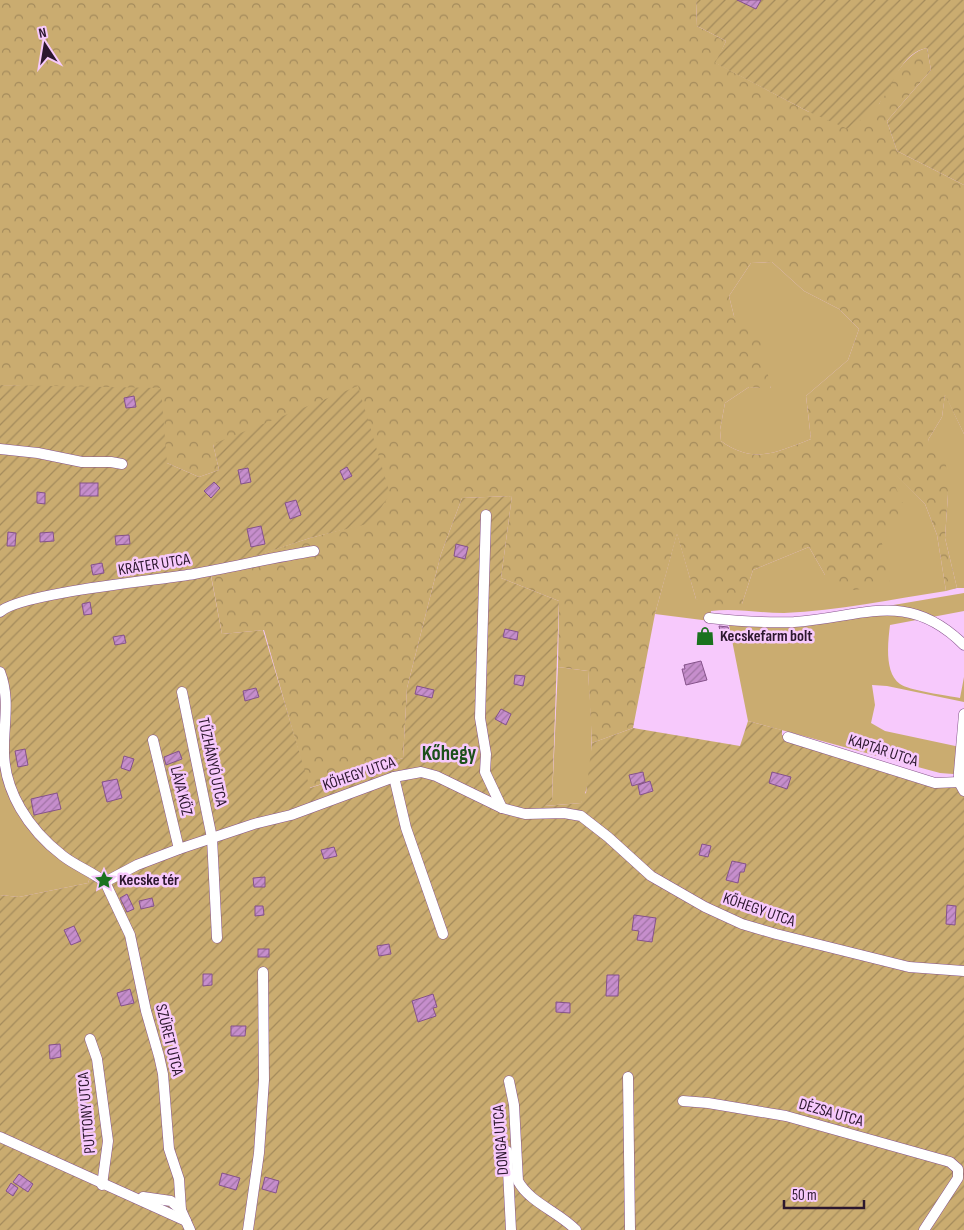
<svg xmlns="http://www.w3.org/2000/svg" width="964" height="1230" font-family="'Sofia Sans Condensed',sans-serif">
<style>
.grass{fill:#caac70}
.forest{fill:url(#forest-crowns);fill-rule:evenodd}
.garden{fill:url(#garden-furrows)}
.building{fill:url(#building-hatch);stroke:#85528a}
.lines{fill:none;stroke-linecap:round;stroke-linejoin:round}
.street-casing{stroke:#87548d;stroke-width:11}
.street{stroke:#fff;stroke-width:10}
.labels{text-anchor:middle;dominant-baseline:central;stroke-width:5;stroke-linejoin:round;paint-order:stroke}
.street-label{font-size:16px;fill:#2c172e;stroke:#f7c9fc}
.poi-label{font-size:16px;font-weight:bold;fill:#2c172e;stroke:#f7c9fc;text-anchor:start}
.district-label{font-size:21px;font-weight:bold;fill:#1b501b;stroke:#f7c9fc}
</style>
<defs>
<pattern id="forest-crowns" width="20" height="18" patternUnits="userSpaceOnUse" patternTransform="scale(1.25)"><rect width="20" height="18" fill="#caac70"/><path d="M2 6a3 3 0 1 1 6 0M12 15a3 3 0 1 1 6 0" fill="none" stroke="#a48b5c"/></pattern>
<pattern id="garden-furrows" width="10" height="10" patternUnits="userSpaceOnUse" patternTransform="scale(1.25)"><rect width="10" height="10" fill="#caac70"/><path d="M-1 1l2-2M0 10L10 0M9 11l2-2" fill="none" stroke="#a48b5c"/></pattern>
<pattern id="building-hatch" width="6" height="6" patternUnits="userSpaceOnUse" patternTransform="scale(1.25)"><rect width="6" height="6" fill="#c68ecc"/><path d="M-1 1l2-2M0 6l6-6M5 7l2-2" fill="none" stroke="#a173a6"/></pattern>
</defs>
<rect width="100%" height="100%" fill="#f7c9fc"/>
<g class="grass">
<path d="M772,262L804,291L839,309L859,329L848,360L806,396L811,439C777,452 754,465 721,441L720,430L725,403L749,387L771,388L734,316L729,296L751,263Z"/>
<polygon points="945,394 964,434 964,588 957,588 945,538 948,494 928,440 942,417"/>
<path d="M886,465L925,504L937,535L946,591C892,599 838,611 784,613C759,613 735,608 711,611L710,621L655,614L677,533L696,599L742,604L753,570L809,547L825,575L881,538Z"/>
<path d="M964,593V611L890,625C888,642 884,673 900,684C907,690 949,696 960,698L964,677V702L887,686L872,685L875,705L871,723L885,731L960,747L959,771L953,774L940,773L748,721L728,620L790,618L858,611Z"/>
<polygon points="0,666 93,868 88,883 19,897 0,895"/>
<path d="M558,667L588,671C590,707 598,771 581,803L544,806L552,800Z"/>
</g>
<path class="forest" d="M0,0H696L697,26L726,41L716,63L809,112L879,104C890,85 903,53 927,48L931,70L887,121L897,151L964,185V434L945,395L942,417L928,440L946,465L948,494L945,538L957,588L946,591L937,535L925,504L887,467L906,511L881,538L890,585L854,590L825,575L809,547L753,570L742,604L711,608L696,599L677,534L655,614L633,728L592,743L588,671L558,667L559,601L501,578L512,496L462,498L441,554L407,688L403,758L309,788L264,630L222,634L210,570L310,538L371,522L213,444L219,470L199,477L167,463L44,387L0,385ZM772,262L804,291L839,309L859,329L848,360L806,396L811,439C777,452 754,465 721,441L720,430L725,403L749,387L771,389L758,328L734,316L729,296L751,263Z"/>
<g class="garden">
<path d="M696,0H964V185L897,151L887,121L931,70L927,48C900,53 894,86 879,104C871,114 858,121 848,129L809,112L715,63L726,41L697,26Z"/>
<path d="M0,385L161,388L167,463L199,477L219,470L213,444L358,386L390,494L371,523L310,538L210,571L222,634L263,630L310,788L403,758L407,688L441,554L462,498L512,496L501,578L559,601L552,800L545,806L581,803L582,795L586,793L592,743L633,728L740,746L748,721L782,730V735L964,787V1230H0V895L19,897L88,883L93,869C47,843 7,802 3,747C1,724 3,700 4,677L0,666Z"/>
</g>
<g class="building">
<polygon points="737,0 761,0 756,9"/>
<polygon points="134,396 136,407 126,408 124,398"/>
<polygon points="347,467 352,476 344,480 340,471"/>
<polygon points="248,468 251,482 241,484 238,470"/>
<polygon points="214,482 220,488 211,498 204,491"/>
<rect x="80" y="483" width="18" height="13"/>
<polygon points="37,492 45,493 45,504 37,503"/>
<polygon points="296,500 301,515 290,519 285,503"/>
<polygon points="261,526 265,544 251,547 247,529"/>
<polygon points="8,532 16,533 15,546 7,546"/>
<polygon points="53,532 54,541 40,542 40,533"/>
<polygon points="129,535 130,544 116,545 115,536"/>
<polygon points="456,544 468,547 465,559 454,556"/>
<polygon points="102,563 104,573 93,575 91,565"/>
<polygon points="90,602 92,614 84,615 82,604"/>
<polygon points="719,626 728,627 730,634 721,636"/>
<polygon points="505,629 518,632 517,640 503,637"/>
<polygon points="124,635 126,643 115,645 113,637"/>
<polygon points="701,661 707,680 686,685 682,669 685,669 684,665"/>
<polygon points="515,675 525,676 523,686 514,684"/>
<polygon points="417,686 434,690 432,698 415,694"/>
<polygon points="256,688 259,697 245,701 243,691"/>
<polygon points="501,709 511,714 506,725 495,719"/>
<polygon points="25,749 28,765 18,767 15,751"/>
<polygon points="179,751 182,759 166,765 164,757"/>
<polygon points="124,756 134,759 130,771 121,768"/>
<polygon points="643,772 645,782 632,786 629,775"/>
<polygon points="772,772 791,777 787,789 769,783"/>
<polygon points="117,779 122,798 107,802 102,782"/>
<polygon points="650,781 653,791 640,795 638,785"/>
<polygon points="224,782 226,794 214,796 213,784"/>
<polygon points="187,789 188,798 177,799 176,790"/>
<polygon points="57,793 61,809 34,815 31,799"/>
<polygon points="702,844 711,846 708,857 699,855"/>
<polygon points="334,847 337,856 324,859 321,850"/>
<polygon points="732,861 746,864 744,872 740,872 738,883 726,880"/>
<polygon points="265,877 265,887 254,887 253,878"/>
<polygon points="127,894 134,909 127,912 120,898"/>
<polygon points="152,898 154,906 141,909 139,901"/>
<polygon points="947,905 956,906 955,925 946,924"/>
<polygon points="255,906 263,906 264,915 255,916"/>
<polygon points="634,915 656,918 652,942 637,940 639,931 632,930"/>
<polygon points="74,926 81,941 71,945 64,930"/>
<polygon points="389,944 391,954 379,956 377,946"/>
<rect x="258" y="949" width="11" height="8"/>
<polygon points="203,974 212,974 212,985 203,986"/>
<polygon points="607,975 619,975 618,996 606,996"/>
<polygon points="130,989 134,1003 121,1006 117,993"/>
<polygon points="433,994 437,1007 433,1008 436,1016 418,1022 412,1001"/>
<polygon points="556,1002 570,1003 570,1013 556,1012"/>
<polygon points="231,1026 246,1026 245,1036 231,1036"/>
<polygon points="60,1044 61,1057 50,1059 49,1045"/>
<polygon points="222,1173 240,1178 236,1190 219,1185"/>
<polygon points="19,1174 33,1184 28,1192 13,1182"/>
<polygon points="265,1177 279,1181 276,1193 262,1189"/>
<polygon points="11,1183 18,1188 13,1196 6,1191"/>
</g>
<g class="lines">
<g class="street-casing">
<g id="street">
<polyline points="0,449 38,453 82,462 111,462 122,464"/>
<polyline points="486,515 480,718 486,754 485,772 502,808"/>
<path d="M0,612C19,593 159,580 194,574C234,567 274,557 314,551"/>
<path d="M709,618C736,621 766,623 794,622C861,618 907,588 964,645"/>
<path d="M0,672C10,698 4,721 4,748C3,791 29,830 63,856C76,866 92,872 105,882"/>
<polyline points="182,692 212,838 217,938"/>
<polyline points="964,714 959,772 959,782 964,791"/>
<polyline points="788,737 935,783 959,782"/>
<polyline points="153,740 179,849"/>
<polyline points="394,777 406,828 443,934"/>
<polyline points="105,882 137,865 179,849 254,824 291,815 394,777 421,772 436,776 502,808 525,814 564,813 581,816 608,837 651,876 705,907 742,924 776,934 909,967 964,971"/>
<polyline points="105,882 130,935 146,1011 159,1056 163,1074 169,1149 179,1179 181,1210 190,1230"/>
<polyline points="90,1039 97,1059 108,1141 102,1185"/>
<polyline points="628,1077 630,1230"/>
<path d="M509,1081L514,1105L518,1181C530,1203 559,1212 576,1230"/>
<polyline points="683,1101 708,1103 786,1116 950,1162 958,1169 958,1178 924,1230"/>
<polyline points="0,1137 186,1221"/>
<polyline points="507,1151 511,1230"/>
<polyline points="143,1197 171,1201 181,1210"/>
<polyline points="248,1230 259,1153 264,1080 263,972"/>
</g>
</g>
<use href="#street" class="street"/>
</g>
<defs>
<g id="shop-bare" transform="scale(1.5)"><path d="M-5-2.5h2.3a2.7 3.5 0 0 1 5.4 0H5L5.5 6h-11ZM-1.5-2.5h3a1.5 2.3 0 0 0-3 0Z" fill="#1a721e" stroke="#f7c9fc" stroke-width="2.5" paint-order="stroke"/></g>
<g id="sight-bare" transform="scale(1.5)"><path d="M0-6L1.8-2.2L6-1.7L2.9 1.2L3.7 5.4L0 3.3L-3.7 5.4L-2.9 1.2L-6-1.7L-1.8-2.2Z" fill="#1a721e" stroke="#f7c9fc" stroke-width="2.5" paint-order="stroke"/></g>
</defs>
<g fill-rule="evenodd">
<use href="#shop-bare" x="705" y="636"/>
<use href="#sight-bare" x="104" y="880"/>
</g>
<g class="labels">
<g class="street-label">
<text transform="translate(154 565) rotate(-9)">KRÁTER UTCA</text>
<text transform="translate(883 751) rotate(18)">KAPTÁR UTCA</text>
<text transform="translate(212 762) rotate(78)">TŰZHÁNYÓ UTCA</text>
<text transform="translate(359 774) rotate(-19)">KŐHEGY UTCA</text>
<text transform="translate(181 791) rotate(76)">LÁVA KÖZ</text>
<text transform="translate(759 910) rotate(19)">KŐHEGY UTCA</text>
<text transform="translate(169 1040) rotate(76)">SZÜRET UTCA</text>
<text transform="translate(87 1113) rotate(-95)">PUTTONY UTCA</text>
<text transform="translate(831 1113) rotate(16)">DÉZSA UTCA</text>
<text transform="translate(501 1140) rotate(-94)">DONGA UTCA</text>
</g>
<g class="poi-label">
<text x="720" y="636">Kecskefarm bolt</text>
<text x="119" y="880">Kecske tér</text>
</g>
<g class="district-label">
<text x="449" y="753">Kőhegy</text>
</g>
</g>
<g transform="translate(45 45) rotate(348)" stroke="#f7c9fc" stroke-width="4" paint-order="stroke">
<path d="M0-4L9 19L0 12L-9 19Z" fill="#2c172e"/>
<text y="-8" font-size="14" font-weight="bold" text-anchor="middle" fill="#2c172e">N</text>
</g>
<path d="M784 1200v8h80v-8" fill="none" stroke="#2c172e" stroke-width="2.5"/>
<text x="792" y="1200" font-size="15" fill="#2c172e" stroke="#f7c9fc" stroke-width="4" paint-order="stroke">50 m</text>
</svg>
